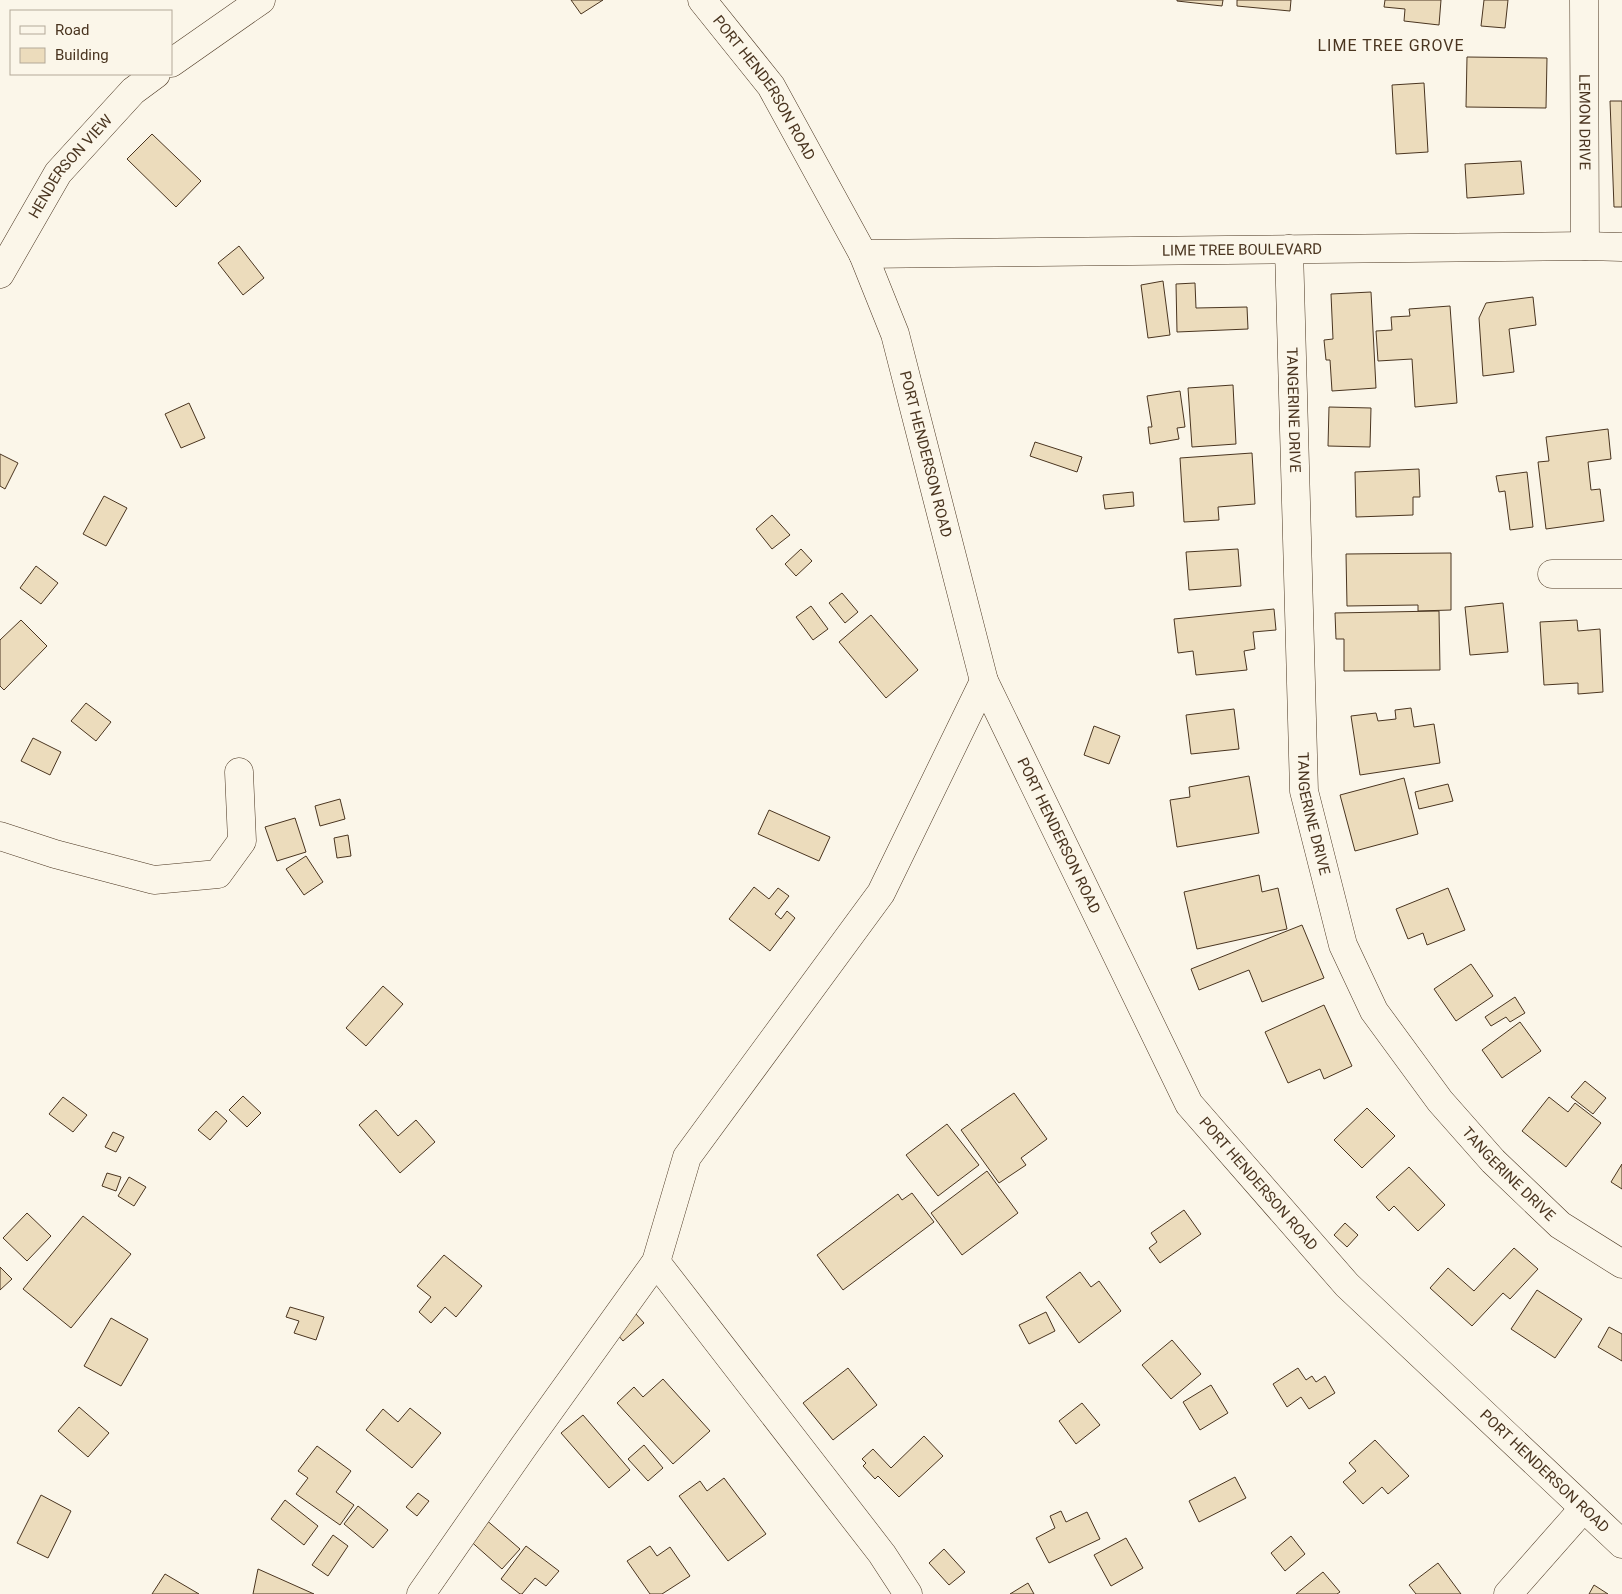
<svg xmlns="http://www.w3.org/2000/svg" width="1622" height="1594" font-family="Roboto,sans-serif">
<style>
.building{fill:#ecdcbc;stroke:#4a3520}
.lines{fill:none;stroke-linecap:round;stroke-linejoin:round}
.minor-casing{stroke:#4a3520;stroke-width:29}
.minor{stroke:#fbf6e9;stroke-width:28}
.labels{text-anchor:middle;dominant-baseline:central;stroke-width:4;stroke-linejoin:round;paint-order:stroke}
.street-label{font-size:15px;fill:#4a3520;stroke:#fbf6e9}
.neighbourhood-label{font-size:16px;letter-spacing:1px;fill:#4a3520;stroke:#fbf6e9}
</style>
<rect width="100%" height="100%" fill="#fbf6e9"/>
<g class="building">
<polygon points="571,0 603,0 581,14"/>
<polygon points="1177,0 1223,0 1222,6 1177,1"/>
<polygon points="1237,0 1291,0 1290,11 1237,6"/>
<polygon points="1385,0 1441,0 1439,25 1404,21 1405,9 1384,7"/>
<polygon points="1484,0 1508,0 1505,28 1481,26"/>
<polygon points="1467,57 1547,58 1546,108 1466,107"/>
<polygon points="1424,83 1428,152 1396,154 1392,85"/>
<polygon points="1610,101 1622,101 1622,207 1614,207"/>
<polygon points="152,134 201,181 176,207 127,159"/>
<polygon points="1521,161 1524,194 1467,198 1465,164"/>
<polygon points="239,246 264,278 243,295 218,263"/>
<polygon points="1163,281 1170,335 1148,338 1141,285"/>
<polygon points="1195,283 1196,308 1247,307 1248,329 1177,332 1176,284"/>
<polygon points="1371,292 1376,388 1332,391 1330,360 1326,360 1324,340 1333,339 1331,294"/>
<polygon points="1533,297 1536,325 1509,329 1514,372 1483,376 1479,318 1486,303"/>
<polygon points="1450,306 1457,403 1415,407 1412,359 1378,361 1376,331 1392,330 1391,317 1410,316 1409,309"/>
<polygon points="1233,385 1236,444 1192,447 1188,388"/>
<polygon points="1180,391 1185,427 1177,428 1179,439 1150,444 1148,427 1152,427 1147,396"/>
<polygon points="189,403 205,438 181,448 165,414"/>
<polygon points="1329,407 1371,408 1370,447 1328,446"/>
<polygon points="1608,429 1611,459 1588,462 1591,490 1600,489 1604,521 1546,529 1538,462 1549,461 1546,437"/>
<polygon points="1035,442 1082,457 1077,472 1030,456"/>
<polygon points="1252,453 1255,504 1218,507 1219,520 1184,522 1180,458"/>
<polygon points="0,454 18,463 5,489 0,486"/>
<polygon points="1419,469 1420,497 1413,497 1413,515 1356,517 1355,472"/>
<polygon points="1527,472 1533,527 1510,530 1505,491 1499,492 1496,476"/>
<polygon points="1133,492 1134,506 1105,509 1103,495"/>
<polygon points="104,496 127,508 106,546 83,534"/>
<polygon points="772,515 790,535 772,549 756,529"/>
<polygon points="801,549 812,561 796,576 785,564"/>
<polygon points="1238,549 1241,586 1189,590 1186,552"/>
<polygon points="1451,553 1451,610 1418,611 1418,605 1347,606 1346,554"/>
<polygon points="36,566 58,583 41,604 20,588"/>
<polygon points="842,593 858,612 845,623 829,603"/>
<polygon points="1503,603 1508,652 1470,655 1465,607"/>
<polygon points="811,606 828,629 813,640 796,617"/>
<polygon points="1274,609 1276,630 1253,632 1255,649 1244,651 1247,670 1196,675 1193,651 1178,653 1174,619"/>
<polygon points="1439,611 1440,670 1344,671 1344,639 1336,639 1335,613"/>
<polygon points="871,615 918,670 886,698 839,642"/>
<polygon points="21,620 47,646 4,690 0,686 0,640"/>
<polygon points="1577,620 1578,631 1600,629 1603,692 1578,694 1578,683 1544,685 1540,622"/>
<polygon points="86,703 111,722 96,741 71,721"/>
<polygon points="1411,708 1414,727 1434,724 1440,763 1360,775 1351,716 1376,713 1378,721 1396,719 1395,710"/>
<polygon points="1234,709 1239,749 1191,754 1186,715"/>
<polygon points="1094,726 1120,736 1109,764 1084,755"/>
<polygon points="33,738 61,752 50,775 21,761"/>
<polygon points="1249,776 1259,833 1177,847 1170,800 1190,797 1189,787"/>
<polygon points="1404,778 1418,834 1355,851 1340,795"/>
<polygon points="1448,784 1453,801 1419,809 1415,792"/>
<polygon points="340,799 345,819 320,826 315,806"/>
<polygon points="769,810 830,837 819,861 758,834"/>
<polygon points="295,818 306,852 277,861 265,827"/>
<polygon points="348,835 351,856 337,858 334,838"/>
<polygon points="306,856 323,882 304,895 286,869"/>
<polygon points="1259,875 1262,892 1278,888 1287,929 1197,949 1184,892"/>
<polygon points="754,887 769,899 778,888 789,896 775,914 781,919 787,911 795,918 770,951 729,919"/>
<polygon points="1448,888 1465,930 1427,945 1423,933 1408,939 1396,909"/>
<polygon points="1302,925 1324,978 1262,1002 1249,970 1199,990 1191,969"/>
<polygon points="1471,964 1493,996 1456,1021 1434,989"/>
<polygon points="383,986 403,1004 366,1046 346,1028"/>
<polygon points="1515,997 1525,1013 1510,1022 1506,1017 1491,1026 1485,1017"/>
<polygon points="1324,1005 1352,1066 1324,1079 1320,1069 1288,1083 1265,1032"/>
<polygon points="1520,1022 1541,1051 1502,1078 1482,1050"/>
<polygon points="1585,1081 1606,1098 1593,1114 1571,1097"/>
<polygon points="1014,1093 1047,1139 1021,1158 1026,1165 999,1183 961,1130"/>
<polygon points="243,1096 261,1113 247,1127 229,1110"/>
<polygon points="63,1097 87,1115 73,1132 49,1114"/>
<polygon points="1549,1097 1568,1112 1575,1103 1601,1123 1566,1167 1522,1131"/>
<polygon points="1367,1108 1395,1136 1362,1168 1334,1140"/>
<polygon points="376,1110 398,1136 416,1120 435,1142 400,1173 359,1125"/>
<polygon points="216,1111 227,1121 210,1140 198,1130"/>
<polygon points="947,1124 979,1165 938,1196 906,1155"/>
<polygon points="113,1132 124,1137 116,1152 105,1147"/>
<polygon points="1622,1164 1622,1189 1611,1182"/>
<polygon points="1409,1167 1445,1205 1418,1231 1394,1206 1389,1211 1376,1197"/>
<polygon points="987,1171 1018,1213 962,1255 931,1213"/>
<polygon points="107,1173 121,1177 116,1191 102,1186"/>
<polygon points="129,1177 146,1187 134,1206 118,1196"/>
<polygon points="912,1193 934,1222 843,1290 817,1255 898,1194 902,1200"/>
<polygon points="1184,1210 1201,1234 1160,1263 1149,1248 1157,1242 1151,1233"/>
<polygon points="27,1213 51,1236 27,1261 3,1238"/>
<polygon points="83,1216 131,1254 71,1328 23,1289"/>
<polygon points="1345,1223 1358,1235 1347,1247 1334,1235"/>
<polygon points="1514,1248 1538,1269 1510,1299 1503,1293 1472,1326 1430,1288 1448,1268 1474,1291"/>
<polygon points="444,1255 482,1286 456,1317 445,1307 431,1323 419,1312 431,1297 417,1286"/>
<polygon points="0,1267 12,1279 0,1290"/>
<polygon points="1080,1272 1091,1287 1099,1281 1121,1311 1079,1343 1046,1297"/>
<polygon points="1537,1290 1582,1319 1555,1358 1511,1329"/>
<polygon points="627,1304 644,1323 623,1341 606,1321"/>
<polygon points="290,1307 324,1317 316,1340 294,1333 299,1321 286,1317"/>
<polygon points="1046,1312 1055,1331 1029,1344 1019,1325"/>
<polygon points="111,1318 148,1339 121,1386 84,1366"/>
<polygon points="1609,1327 1622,1334 1622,1361 1598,1347"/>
<polygon points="1172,1340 1201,1374 1171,1399 1142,1365"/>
<polygon points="848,1368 877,1405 833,1440 803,1403"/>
<polygon points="1298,1368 1306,1380 1312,1376 1316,1382 1325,1376 1335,1393 1309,1409 1301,1397 1287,1407 1273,1384"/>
<polygon points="663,1379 710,1431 673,1464 617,1403 634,1387 643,1397"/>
<polygon points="1211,1385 1228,1413 1200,1430 1183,1402"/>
<polygon points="1082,1403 1100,1425 1076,1444 1059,1421"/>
<polygon points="79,1407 109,1433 88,1457 58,1431"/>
<polygon points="410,1408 441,1433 412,1468 366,1430 383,1409 398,1422"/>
<polygon points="583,1415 630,1470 609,1488 561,1433"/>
<polygon points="924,1436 943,1456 899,1497 878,1476 875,1479 863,1466 866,1463 862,1459 873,1449 891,1468"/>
<polygon points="1375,1440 1409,1476 1388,1494 1382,1487 1363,1504 1343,1482 1356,1471 1349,1463"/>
<polygon points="644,1445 663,1468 648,1481 628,1459"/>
<polygon points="317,1446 351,1471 336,1492 354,1505 340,1525 296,1494 308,1478 298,1471"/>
<polygon points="1235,1477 1246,1498 1199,1522 1189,1501"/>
<polygon points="724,1478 766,1534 728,1561 679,1496 700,1481 707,1491"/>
<polygon points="418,1493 429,1501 417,1516 406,1507"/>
<polygon points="41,1495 71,1511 48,1558 17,1543"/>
<polygon points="285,1500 318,1526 304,1545 271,1519"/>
<polygon points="358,1506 388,1530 373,1548 344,1524"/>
<polygon points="1061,1511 1066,1522 1087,1512 1100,1539 1049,1563 1036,1538 1055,1528 1050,1516"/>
<polygon points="484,1518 520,1549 502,1569 467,1538"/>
<polygon points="333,1535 348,1546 328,1576 312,1565"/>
<polygon points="1291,1536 1305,1554 1285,1571 1271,1553"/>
<polygon points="1126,1538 1143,1568 1111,1586 1094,1555"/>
<polygon points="526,1546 559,1571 546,1586 535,1578 522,1594 520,1594 501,1579"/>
<polygon points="650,1546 657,1556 670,1547 690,1576 662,1594 650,1594 627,1561"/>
<polygon points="944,1549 965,1572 949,1585 929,1563"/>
<polygon points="1438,1563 1461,1594 1416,1594 1409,1585"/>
<polygon points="258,1569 314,1594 253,1594"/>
<polygon points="1323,1572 1340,1592 1337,1594 1296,1594"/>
<polygon points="165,1574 199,1594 152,1594"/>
<polygon points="1028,1583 1034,1594 1010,1594"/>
<polygon points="1594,1585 1608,1594 1589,1594"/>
</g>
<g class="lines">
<g class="minor-casing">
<g id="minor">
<path id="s1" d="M702,0L771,86L863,254L895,334L984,681L1189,1104L1347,1285L1622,1544"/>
<path id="s2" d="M1584,0L1585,246"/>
<polyline points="171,63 261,0"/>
<path id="s3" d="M1289,249L1304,791L1343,945L1374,1011L1440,1101L1493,1161L1560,1225L1622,1264"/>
<path id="s4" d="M863,254L1585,246L1622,247"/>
<path id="s5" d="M0,274L58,173L133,91L156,74"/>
<polyline points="1552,574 1622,574"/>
<polyline points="0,836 55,854 154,880 218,874 242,841 239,772"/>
<polyline points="656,1262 882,1554 908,1594"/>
<polyline points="421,1594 524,1446 656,1262 687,1157 881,893 984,681"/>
<polyline points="1508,1594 1583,1509"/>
</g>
</g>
<use href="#minor" class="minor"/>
</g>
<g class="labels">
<g class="street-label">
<text stroke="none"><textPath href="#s1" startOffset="108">PORT HENDERSON ROAD</textPath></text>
<text stroke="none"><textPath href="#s2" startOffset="122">LEMON DRIVE</textPath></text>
<text stroke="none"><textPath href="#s5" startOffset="129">HENDERSON VIEW</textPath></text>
<text stroke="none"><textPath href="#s4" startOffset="379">LIME TREE BOULEVARD</textPath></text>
<text stroke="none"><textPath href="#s3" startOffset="161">TANGERINE DRIVE</textPath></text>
<text stroke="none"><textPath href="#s1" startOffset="512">PORT HENDERSON ROAD</textPath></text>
<text stroke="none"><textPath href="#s3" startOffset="566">TANGERINE DRIVE</textPath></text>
<text stroke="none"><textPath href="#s1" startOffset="918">PORT HENDERSON ROAD</textPath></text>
<text stroke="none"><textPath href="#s3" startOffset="986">TANGERINE DRIVE</textPath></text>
<text stroke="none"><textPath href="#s1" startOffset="1322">PORT HENDERSON ROAD</textPath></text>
<text stroke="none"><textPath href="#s1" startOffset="1728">PORT HENDERSON ROAD</textPath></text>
</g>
<g class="neighbourhood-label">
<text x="1391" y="45">LIME TREE GROVE</text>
</g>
</g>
<rect x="10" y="10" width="162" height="65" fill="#fbf6e9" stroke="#b4a999"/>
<rect x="20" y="26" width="25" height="8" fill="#fbf6e9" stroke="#b4a999"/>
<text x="55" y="35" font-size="15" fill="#4a3520">Road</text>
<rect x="20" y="48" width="25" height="15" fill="#ecdcbc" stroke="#b4a999"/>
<text x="55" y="60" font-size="15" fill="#4a3520">Building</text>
</svg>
